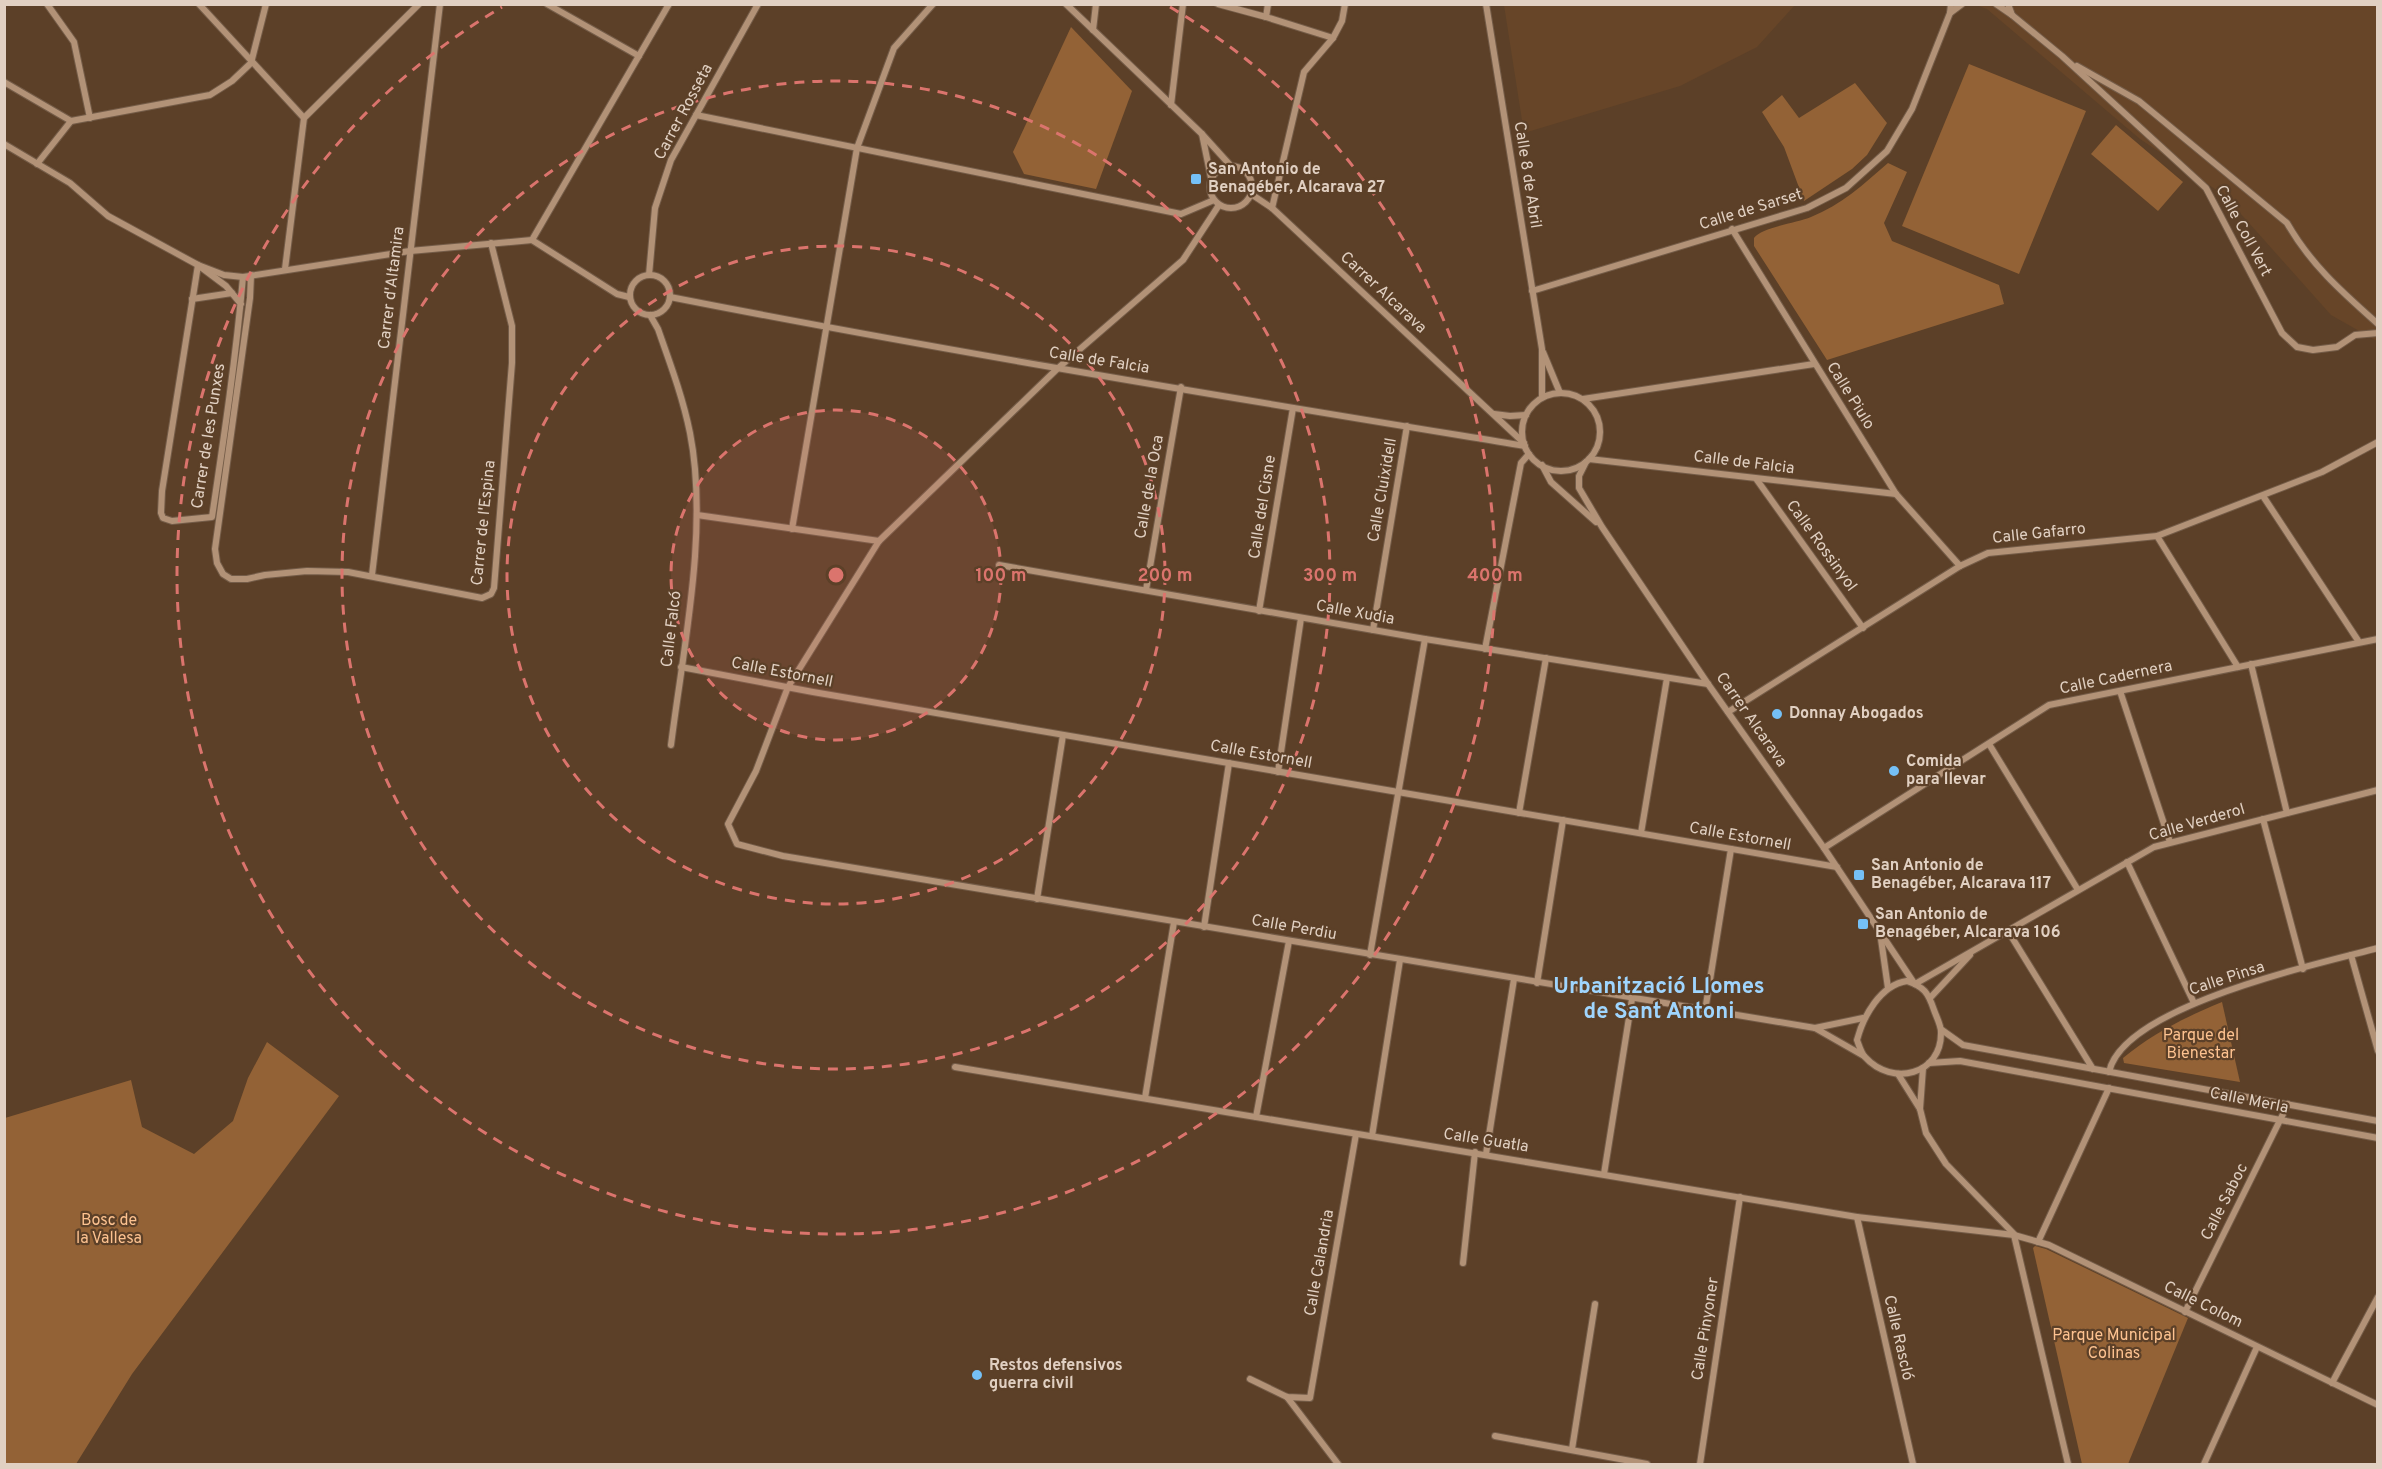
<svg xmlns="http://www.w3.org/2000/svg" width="2382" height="1469" font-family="Overpass,sans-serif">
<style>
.built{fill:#674528}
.green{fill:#936236}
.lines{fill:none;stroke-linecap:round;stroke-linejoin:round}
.street-casing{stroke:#745c48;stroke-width:8}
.street{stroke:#b29277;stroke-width:6}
.ring{fill:none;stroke:#db746d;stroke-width:3;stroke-dasharray:10 8}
.poi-dot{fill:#75c0f6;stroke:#5c4028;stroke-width:2}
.labels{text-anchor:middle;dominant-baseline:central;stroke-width:4.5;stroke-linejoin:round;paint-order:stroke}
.street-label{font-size:16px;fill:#e1d0c2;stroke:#5c4028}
.poi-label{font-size:16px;font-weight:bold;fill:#e1d0c2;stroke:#5c4028;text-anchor:start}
.park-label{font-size:16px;fill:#fdc290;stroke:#5c4028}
.district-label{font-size:22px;font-weight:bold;fill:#9fd5fe;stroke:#5c4028}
.centre{fill:#db746d;stroke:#5c4028;stroke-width:3}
.ring-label{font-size:18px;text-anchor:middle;font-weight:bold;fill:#db746d;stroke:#5c4028;stroke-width:4.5;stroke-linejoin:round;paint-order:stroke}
</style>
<rect width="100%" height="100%" fill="#5c4028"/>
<g class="built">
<polygon points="1504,5 1504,4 1795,5 1757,47 1680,86 1524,133"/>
<polygon points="1976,5 2377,5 2377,341 2331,315 2224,195 2140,139 1987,9"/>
</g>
<g class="green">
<polygon points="1071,27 1132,91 1096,189 1024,174 1013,152"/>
<polygon points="1969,64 2086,111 2019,274 1902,226"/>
<polygon points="1855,83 1887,123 1867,155 1852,169 1804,201 1784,147 1762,112 1782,95 1799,118"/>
<polygon points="2116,125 2183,182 2158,211 2091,154"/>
<path d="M1888,163L1907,172L1884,223L1892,241L1999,285L2004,304L1827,360L1754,246V238C1762,227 1797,223 1811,217C1841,205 1864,184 1888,163Z"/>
<path d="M2222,1002L2240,1082L2124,1063L2123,1058C2153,1033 2186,1017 2222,1002Z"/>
<polygon points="267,1042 339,1096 132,1374 76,1464 5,1464 5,1118 131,1080 142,1127 194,1154 233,1121 248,1078"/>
<polygon points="2035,1246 2046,1249 2188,1318 2128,1464 2082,1464 2033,1248"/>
</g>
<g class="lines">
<g class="street-casing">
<g id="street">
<polyline points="47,4 74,42 90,118"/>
<polyline points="199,4 304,118"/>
<polyline points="547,4 639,56"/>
<polyline points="1066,4 1202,134 1230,165"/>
<polyline points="1218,4 1266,17 1333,38"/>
<polyline points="1486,4 1542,349 1542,397"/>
<polyline points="1951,4 1950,13 1962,4"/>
<polyline points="1996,4 2012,15 2008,4"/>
<polyline points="2012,15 2062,56 2206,188 2282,333 2297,347 2313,350 2337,347 2355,335 2378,333"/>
<polyline points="1266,17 1268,4"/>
<polyline points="1093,30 1096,4"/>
<path d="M2077,66L2139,101L2287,223C2311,265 2342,292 2378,324"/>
<polyline points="4,82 71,121"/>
<polyline points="1171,105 1183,4"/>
<polyline points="696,115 1181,214 1214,200"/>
<polyline points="1202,134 1211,178"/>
<polyline points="4,144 70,183 108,216 198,265 224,275 243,277 410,251 532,240"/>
<polyline points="37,164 71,121 210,95 232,81 251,63 266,4"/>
<circle cx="1231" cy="187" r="21"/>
<polyline points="1251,194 1272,208 1524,443"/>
<polyline points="1219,205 1183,260 1057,369 879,541 788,687 756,771 728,824 737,844 783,856 1815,1028"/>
<polyline points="1272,208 1304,72 1333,38 1342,21 1345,4"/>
<polyline points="1732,229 1896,494 1960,566"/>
<polyline points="532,240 669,4"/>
<polyline points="532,240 617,294 629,297"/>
<polyline points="285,269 304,118 419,4"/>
<polyline points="251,275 250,298 215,549 217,563 223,574 231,579 247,579 265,575 307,571 348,572 482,598 491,594 494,588 512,363 512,326 491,243"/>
<polyline points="649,275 655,208 671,160 758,4"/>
<circle cx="650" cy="295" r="20"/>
<polyline points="1532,291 1807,208 1846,188 1887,151 1912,109 1950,13"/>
<path d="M670,297C954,353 1239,399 1525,446"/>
<polyline points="192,299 232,293"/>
<path d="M241,304L226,286L198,265L162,491L161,513L163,518L172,521L212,517C224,437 236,357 243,277"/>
<path d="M650,315L658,329C670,363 683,398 690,433C709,529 683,649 671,745"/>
<polyline points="1543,352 1560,393"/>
<circle cx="1561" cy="432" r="39"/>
<polyline points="1583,399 1814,364"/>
<polyline points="1494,414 1510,416 1526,415"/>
<polyline points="1589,459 1896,494"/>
<polyline points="1586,462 1579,476 1579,488 1602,527 1708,684 1824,848 1914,983"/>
<polyline points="1542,465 1551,482 1596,522"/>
<polyline points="1757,480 1863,628"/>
<polyline points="2263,496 2359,642"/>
<polyline points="697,515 879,541"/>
<polyline points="792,529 857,148 894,48 933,4"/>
<polyline points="2157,536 2238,667"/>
<polyline points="999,565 1425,639 1708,684"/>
<polyline points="372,575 440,4"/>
<polyline points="1146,590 1181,387"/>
<polyline points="1259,611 1293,408"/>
<polyline points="1373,630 1407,426"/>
<polyline points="1485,649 1521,463 1529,454"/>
<polyline points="2251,664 2287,813"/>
<polyline points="681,667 813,692 1837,867"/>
<polyline points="2120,691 2170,842"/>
<polyline points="1728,712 1960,566 1988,553 2157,536 2322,472 2378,442"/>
<polyline points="1989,744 2078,890"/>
<polyline points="1278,772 1301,618"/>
<polyline points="1519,813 1546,658"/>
<polyline points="2263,819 2303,969"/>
<polyline points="1641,833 1667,678"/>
<polyline points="1824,848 2049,705 2378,639"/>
<polyline points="2127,862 2194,1003"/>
<polyline points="1037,899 1063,735"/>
<polyline points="1204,927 1229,763"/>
<polyline points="2008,931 2093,1069"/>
<polyline points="1880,932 1888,988"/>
<polyline points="1370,955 1425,639"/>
<polyline points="2351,955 2378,1051"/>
<path d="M1907,981C1924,987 1928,992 1934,1010C1936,1016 1941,1025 1941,1032C1942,1075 1892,1087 1865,1057C1861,1053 1859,1045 1857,1040C1863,1017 1880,985 1907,981Z"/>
<polyline points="1537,983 1563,820"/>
<polyline points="1915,984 2154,847 2378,790"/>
<polyline points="1930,998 1970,955"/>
<polyline points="1705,1011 1731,849"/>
<polyline points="1863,1018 1815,1028 1864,1056"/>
<polyline points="1942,1030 1963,1045 2378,1121"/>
<polyline points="1929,1063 1960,1061 2378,1138"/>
<polyline points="955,1067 1857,1217 2014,1235 2049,1245 2378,1405"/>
<path d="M2109,1072C2123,1006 2318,964 2378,948"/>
<polyline points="1898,1074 1920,1109 1923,1068"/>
<polyline points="1145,1098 1174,922"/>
<polyline points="1920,1109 1926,1133 1946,1164 2014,1234"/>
<polyline points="1256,1117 1289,941"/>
<polyline points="1372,1136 1400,960"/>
<polyline points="1486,1154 1514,979"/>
<polyline points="1604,1174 1632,999"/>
<polyline points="1857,1217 1913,1464"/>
<polyline points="2014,1235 2068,1464"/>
<polyline points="2038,1242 2109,1088"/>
<polyline points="1463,1263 1475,1152"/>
<polyline points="2185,1312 2288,1104"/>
<polyline points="1250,1379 1287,1397 1310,1398 1356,1134"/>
<polyline points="2332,1383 2378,1297"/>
<polyline points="1287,1397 1338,1464"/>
<polyline points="1495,1436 1647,1464"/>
<polyline points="1572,1449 1595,1304"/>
<polyline points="1700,1464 1740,1197"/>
<polyline points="2204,1464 2257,1347"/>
</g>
</g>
<use href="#street" class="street"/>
</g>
<circle cx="836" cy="575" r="165" fill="#db746d" fill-opacity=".12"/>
<g class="ring">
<circle cx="836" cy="575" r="165"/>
<circle cx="836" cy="575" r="329"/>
<circle cx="836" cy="575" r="494"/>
<path d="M1170 7A659 659 0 1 1 502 7"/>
</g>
<g class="poi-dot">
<rect x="1190" y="173" width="12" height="12" rx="3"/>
<circle cx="1777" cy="714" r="6"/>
<circle cx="1894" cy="771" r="6"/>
<rect x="1853" y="869" width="12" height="12" rx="3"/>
<rect x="1857" y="918" width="12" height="12" rx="3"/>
<circle cx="977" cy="1375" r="6"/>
</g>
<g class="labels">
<g class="street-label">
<text transform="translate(684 112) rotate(-62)">Carrer Rosseta</text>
<text transform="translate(1527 175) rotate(81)">Calle 8 de Abril</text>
<text transform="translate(1751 210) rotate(-17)">Calle de Sarset</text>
<text transform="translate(2243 231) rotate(62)">Calle Coll Vert</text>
<text transform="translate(392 288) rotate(-83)">Carrer d'Altamira</text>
<text transform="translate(1383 293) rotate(43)">Carrer Alcarava</text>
<text transform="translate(1099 361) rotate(9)">Calle de Falcia</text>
<text transform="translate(1850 396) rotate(58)">Calle Piulo</text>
<text transform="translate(209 436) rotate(-81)">Carrer de les Punxes</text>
<text transform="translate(1744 463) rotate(7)">Calle de Falcia</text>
<text transform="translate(1150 487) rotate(-80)">Calle de la Oca</text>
<text transform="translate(1383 490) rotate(-80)">Calle Cluixidell</text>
<text transform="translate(1263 507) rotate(-81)">Calle del Cisne</text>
<text transform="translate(484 523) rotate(-84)">Carrer de l'Espina</text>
<text transform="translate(2039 534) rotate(-6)">Calle Gafarro</text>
<text transform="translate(1821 546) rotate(54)">Calle Rossinyol</text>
<text transform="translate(1355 613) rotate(10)">Calle Xudia</text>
<text transform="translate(672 629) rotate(-83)">Calle Falcó</text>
<text transform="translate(782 673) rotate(11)">Calle Estornell</text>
<text transform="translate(2116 678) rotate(-12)">Calle Cadernera</text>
<text transform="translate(1751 720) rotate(55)">Carrer Alcarava</text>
<text transform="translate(1261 755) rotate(10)">Calle Estornell</text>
<text transform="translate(2197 823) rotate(-16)">Calle Verderol</text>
<text transform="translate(1740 837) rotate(10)">Calle Estornell</text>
<text transform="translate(1294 928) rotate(10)">Calle Perdiu</text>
<text transform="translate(2227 979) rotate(-18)">Calle Pinsa</text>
<text transform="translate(2249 1101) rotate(11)">Calle Merla</text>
<text transform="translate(1486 1141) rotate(9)">Calle Guatla</text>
<text transform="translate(2225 1202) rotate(-63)">Calle Saboc</text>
<text transform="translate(1320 1263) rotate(-80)">Calle Calandria</text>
<text transform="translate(2203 1305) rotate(26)">Calle Colom</text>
<text transform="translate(1706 1329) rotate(-81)">Calle Pinyoner</text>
<text transform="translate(1898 1338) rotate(77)">Calle Rascló</text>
</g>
<g class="poi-label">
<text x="1208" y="170">San Antonio de<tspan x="1208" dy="18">Benagéber, Alcarava 27</tspan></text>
<text x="1789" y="714">Donnay Abogados</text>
<text x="1906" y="762">Comida<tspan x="1906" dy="18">para llevar</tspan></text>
<text x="1871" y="866">San Antonio de<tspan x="1871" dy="18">Benagéber, Alcarava 117</tspan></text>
<text x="1875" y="915">San Antonio de<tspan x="1875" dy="18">Benagéber, Alcarava 106</tspan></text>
<text x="989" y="1366">Restos defensivos<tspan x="989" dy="18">guerra civil</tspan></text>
</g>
<g class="park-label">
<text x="2201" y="1036">Parque del<tspan x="2201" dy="18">Bienestar</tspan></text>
<text x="109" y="1221">Bosc de<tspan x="109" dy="18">la Vallesa</tspan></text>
<text x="2114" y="1336">Parque Municipal<tspan x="2114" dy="18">Colinas</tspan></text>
</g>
<g class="district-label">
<text x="1659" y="987">Urbanització Llomes<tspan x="1659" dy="25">de Sant Antoni</tspan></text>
</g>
</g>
<circle cx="836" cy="575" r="9" class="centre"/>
<g class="ring-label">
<text x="1001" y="581">100 m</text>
<text x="1165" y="581">200 m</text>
<text x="1330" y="581">300 m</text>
<text x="1495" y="581">400 m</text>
</g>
<rect width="2382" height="1469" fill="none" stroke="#e1d0c2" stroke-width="12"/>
</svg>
